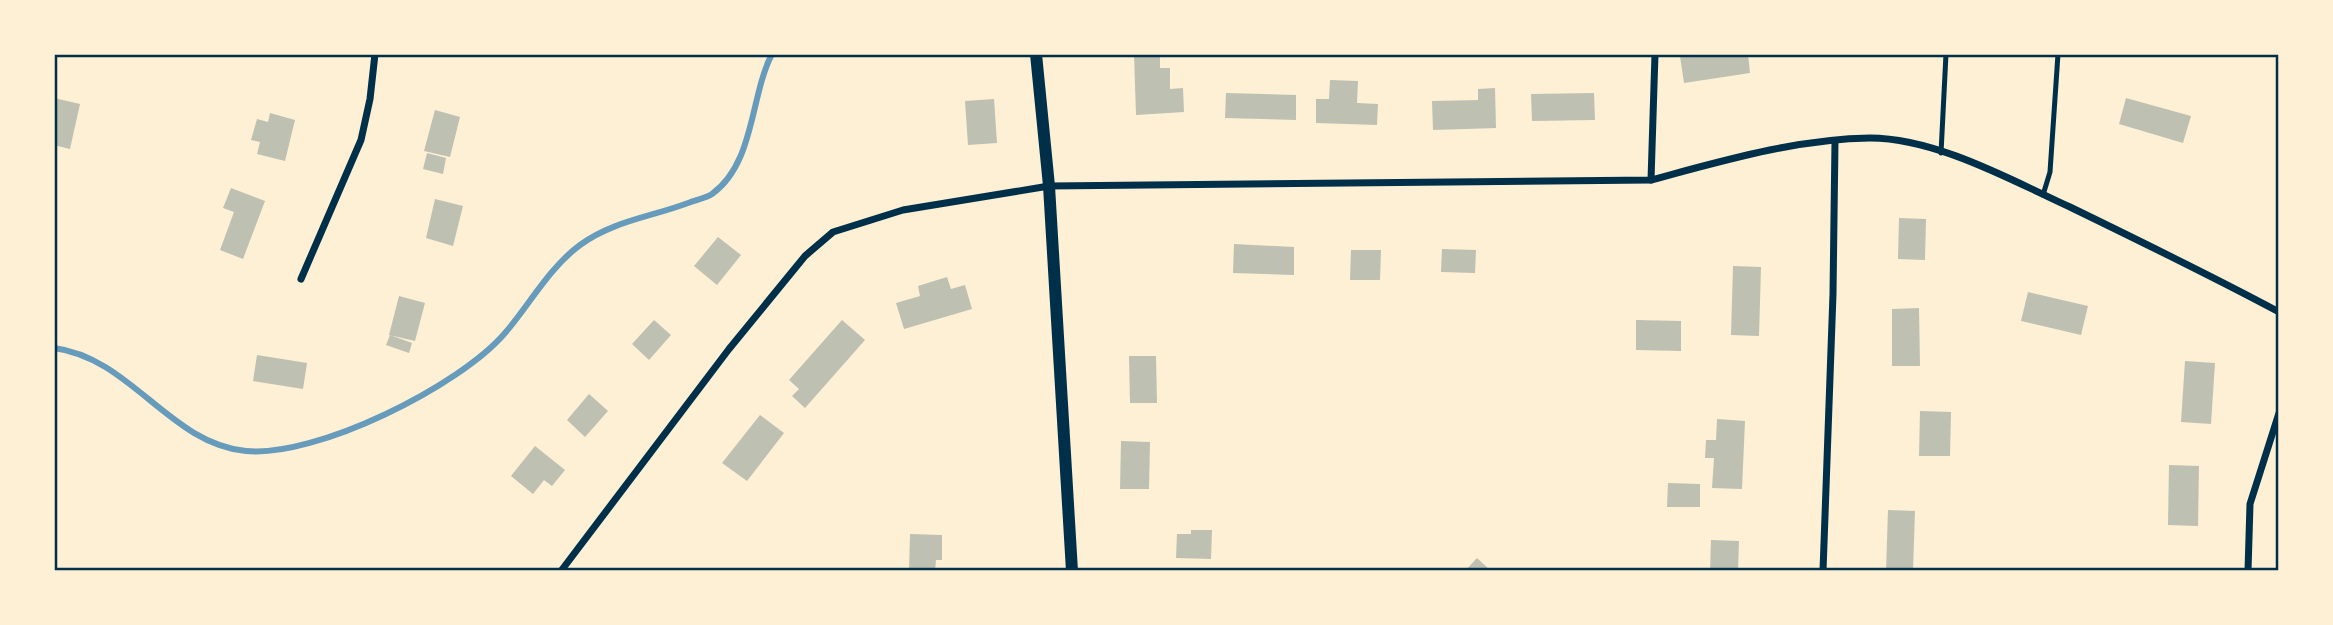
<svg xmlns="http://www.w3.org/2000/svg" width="2333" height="625" font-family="'Asap Condensed',sans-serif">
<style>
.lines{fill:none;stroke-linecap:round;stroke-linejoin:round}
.stream{stroke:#669bbc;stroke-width:6}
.building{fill:#bec0b2}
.service{stroke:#003049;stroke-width:5}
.minor{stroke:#003049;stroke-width:7}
.tertiary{stroke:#003049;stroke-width:12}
.neatline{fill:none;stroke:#003049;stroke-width:2.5}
</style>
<rect width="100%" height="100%" fill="#fdf0d5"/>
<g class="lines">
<path class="stream" d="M54,348C131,358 170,444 246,451C316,458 460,386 505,333C530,304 548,269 580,245C613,221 651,217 688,203C695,200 706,198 712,194C755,163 750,96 772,54"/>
</g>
<g class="building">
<polygon points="1134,54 1160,54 1160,68 1170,68 1170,89 1183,88 1184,112 1136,115"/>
<polygon points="1695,54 1748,54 1750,73 1684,83 1680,56"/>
<polygon points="1330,80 1358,81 1357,103 1378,104 1377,125 1316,123 1316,99 1329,99"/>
<polygon points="1495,88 1496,128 1433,130 1432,101 1478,100 1478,89"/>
<polygon points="1226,93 1296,95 1296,120 1225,118"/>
<polygon points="1594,93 1595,120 1532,121 1531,94"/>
<polygon points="54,98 80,104 70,149 54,145"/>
<polygon points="2126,98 2191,116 2183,143 2119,124"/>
<polygon points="994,99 997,143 968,145 965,101"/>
<polygon points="435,110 460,117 450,157 424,151"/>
<polygon points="270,113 295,120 285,161 257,154 260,142 251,140 257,119 268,122"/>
<polygon points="427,153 446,158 443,174 423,169"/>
<polygon points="231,188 265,201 243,259 220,250 234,212 223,208"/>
<polygon points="435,199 463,206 453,246 426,238"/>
<polygon points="1899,218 1926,219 1925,260 1898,259"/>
<polygon points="718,237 741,255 717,285 694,266"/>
<polygon points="1234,244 1294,247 1294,275 1233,273"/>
<polygon points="1442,249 1476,250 1475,273 1441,272"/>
<polygon points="1351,250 1381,250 1380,280 1350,280"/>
<polygon points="1733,266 1761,267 1759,336 1731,335"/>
<polygon points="947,277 951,289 965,285 972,309 904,329 896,303 920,296 918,286"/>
<polygon points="2028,292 2088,306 2081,335 2021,321"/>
<polygon points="399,296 425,303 415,341 389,335"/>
<polygon points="1919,308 1920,366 1892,366 1892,309"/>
<polygon points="654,320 671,335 649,360 632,344"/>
<polygon points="842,320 865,340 805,408 792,396 799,389 789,380"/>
<polygon points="1636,320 1681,321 1681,351 1636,350"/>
<polygon points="390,335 412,343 409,353 386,345"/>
<polygon points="257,355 307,363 303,389 253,381"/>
<polygon points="1129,356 1156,356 1157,403 1130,403"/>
<polygon points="2185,361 2215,363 2211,424 2181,422"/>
<polygon points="589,394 608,411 585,437 567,420"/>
<polygon points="1920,411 1951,412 1950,456 1919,456"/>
<polygon points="760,415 784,433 747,481 722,463"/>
<polygon points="1717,419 1745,421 1742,489 1712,488 1714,458 1705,458 1706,440 1716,440"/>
<polygon points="1121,441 1150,442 1149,489 1120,489"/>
<polygon points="535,446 565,470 552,486 544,480 533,494 511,476"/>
<polygon points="2169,465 2199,466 2198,526 2168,525"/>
<polygon points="1668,483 1700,484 1700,507 1667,507"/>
<polygon points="1888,510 1915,511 1913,571 1886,571"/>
<polygon points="1191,530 1212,530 1211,559 1176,558 1177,534 1191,534"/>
<polygon points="910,534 942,535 942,560 936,560 935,571 909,571"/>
<polygon points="1711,540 1739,541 1738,571 1710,571"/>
<polygon points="1477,558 1491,571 1465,571"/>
</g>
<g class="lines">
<g class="service">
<polyline points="1941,153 1946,54"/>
<polyline points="2043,195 2050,172 2058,54"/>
</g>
<g class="minor">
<polyline points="1651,180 1655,54"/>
<polyline points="301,279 361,140 370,99 375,54"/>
<path d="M561,571L729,349L805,256L833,232L903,210L1049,186L1651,180C1722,161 1796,139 1870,138C1936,138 2011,180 2070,207C2140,241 2210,275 2279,312"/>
<polyline points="1823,571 1833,294 1835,141"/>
<polyline points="2248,571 2250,504 2279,413"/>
</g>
<polyline class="tertiary" points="1036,54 1049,186 1072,571"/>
</g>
<rect width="2333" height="625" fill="none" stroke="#fdf0d5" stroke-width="112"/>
<rect x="56" y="56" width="2221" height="513" class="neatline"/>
</svg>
